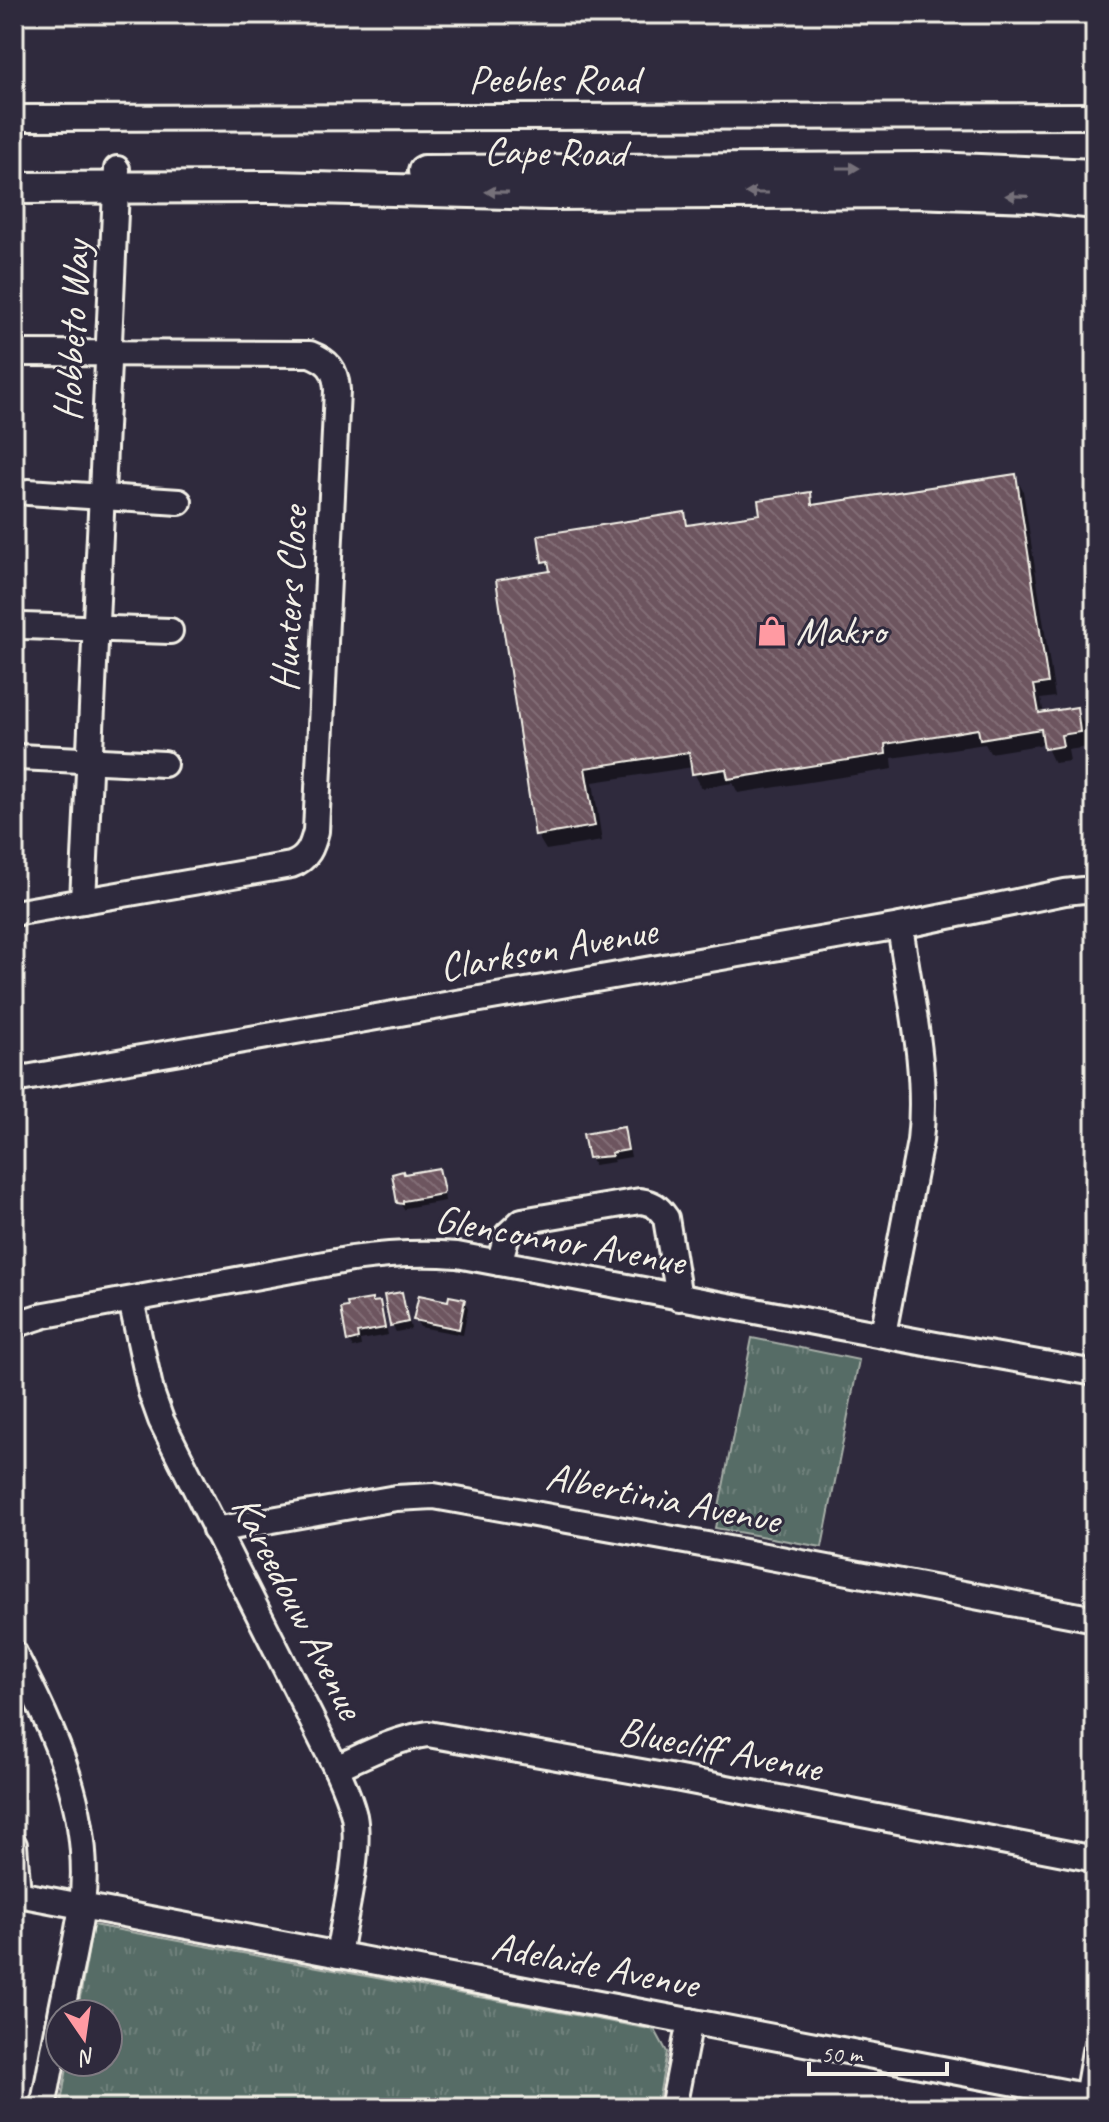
<svg xmlns="http://www.w3.org/2000/svg" width="1109" height="2122" font-family="Caveat,sans-serif">
<style>
.grass{fill:url(#grass-tufts);stroke:#a6aea7;stroke-width:2}
.shadow{fill:#0007}
.building{fill:url(#building-back-hatch);stroke:#f4f1e8;stroke-width:2}
.lines{fill:none;stroke-linecap:round;stroke-linejoin:round}
.minor-casing{stroke:#f4f1e8;stroke-width:30}
.major-casing{stroke:#f4f1e8;stroke-width:36}
.minor{stroke:#2f2a3d;stroke-width:24}
.major{stroke:#2f2a3d;stroke-width:30}
.oneway{fill:#747079}
.labels{text-anchor:middle;dominant-baseline:central;stroke-width:6;stroke-linejoin:round;paint-order:stroke}
.street-label{font-size:40px;fill:#f4f1e8;stroke:#2f2a3d}
.poi-label{font-size:40px;fill:#f4f1e8;stroke:#2f2a3d;text-anchor:start}
</style>
<defs>
<pattern id="grass-tufts" width="24" height="20" patternUnits="userSpaceOnUse" patternTransform="scale(2)"><rect width="24" height="20" fill="#576c66"/><path d="M3 7l-1-3M5 7V3M7 7l1-3M15 17l-1-3M17 17v-4M19 17l1-3" fill="none" stroke="#70817c"/></pattern>
<pattern id="building-back-hatch" width="6" height="6" patternUnits="userSpaceOnUse" patternTransform="scale(2)"><rect width="6" height="6" fill="#6d555f"/><path d="M-1 5l2 2M0 0l6 6M5-1l2 2" fill="none" stroke="#826e76"/></pattern>
</defs>
<rect width="100%" height="100%" fill="#2f2a3d"/>
<filter id="ink" filterUnits="userSpaceOnUse"><feTurbulence type="fractalNoise" baseFrequency=".0125" numOctaves="2"/><feDisplacementMap in="SourceGraphic" scale="16" xChannelSelector="R" yChannelSelector="G"/><feConvolveMatrix kernelMatrix="1 2 1 2 8 2 1 2 1" color-interpolation-filters="sRGB"/></filter>
<g filter="url(#ink)">
<g class="grass">
<polygon points="752,1338 859,1360 822,1547 715,1528"/>
<polygon points="93,1925 655,2030 667,2052 657,2108 60,2108 68,2062 108,2062 108,2014 77,2014"/>
</g>
<g class="shadow">
<polygon points="1015,476 1023,491 1055,697 1041,699 1044,715 1076,710 1084,724 1088,747 1068,750 1070,761 1054,763 1045,744 990,753 985,744 892,758 893,769 738,793 733,783 702,788 694,773 693,767 593,782 602,841 546,850 537,835 551,573 544,561 684,514 690,526 763,515 810,494 817,507"/>
<polygon points="623,1129 627,1136 631,1157 613,1160 614,1162 594,1165 590,1158"/>
<polygon points="438,1170 442,1177 445,1201 405,1208 405,1211 399,1202 404,1176"/>
<polygon points="401,1294 405,1301 411,1329 396,1332 392,1325"/>
<polygon points="464,1301 468,1308 463,1335 420,1327 416,1320"/>
<polygon points="379,1303 383,1310 388,1335 360,1340 361,1346 353,1348 349,1341 373,1304"/>
</g>
<g class="building">
<polygon points="1016,474 1048,683 1034,685 1039,713 1077,707 1080,732 1061,735 1063,746 1044,749 1041,729 980,739 978,729 885,744 886,754 728,779 726,769 692,774 689,752 585,768 595,826 535,836 496,580 550,571 548,561 542,562 538,535 685,512 687,525 760,514 758,500 811,492 812,505"/>
<polygon points="624,1127 628,1150 611,1153 612,1156 588,1158 583,1134"/>
<polygon points="439,1168 444,1191 442,1194 403,1201 403,1204 397,1203 392,1174 403,1171 404,1174"/>
<polygon points="402,1292 408,1322 390,1326 384,1295"/>
<polygon points="419,1295 448,1301 449,1296 465,1299 459,1329 413,1320"/>
<polygon points="372,1299 372,1302 380,1301 385,1328 357,1333 358,1339 347,1342 341,1308 348,1307 347,1303"/>
</g>
<g class="lines">
<g class="minor-casing">
<g id="minor">
<polyline points="14,118 1095,116"/>
<path d="M14,353L310,354C328,361 336,369 337,390L316,831C312,847 308,859 291,865L14,913"/>
<polyline points="28,492 179,502"/>
<polyline points="23,626 170,631"/>
<polyline points="18,757 164,764"/>
<polyline points="83,901 117,169"/>
<polyline points="14,1080 900,926 1065,892 1083,890 1095,891"/>
<path d="M499,1263L507,1235L522,1221L640,1201C653,1203 658,1206 666,1218L679,1298"/>
<path d="M131,1300L151,1392L161,1420L336,1768C343,1783 350,1799 354,1816C361,1852 344,1917 338,1955"/>
<path d="M14,1325L45,1315L352,1259C388,1254 421,1252 457,1255L936,1345L1095,1373"/>
<path d="M883,1334L920,1141C928,1070 910,996 900,926"/>
<polyline points="215,1530 396,1498 434,1496 718,1547 1095,1619"/>
<path d="M14,1653C55,1733 93,1813 82,1905C77,1941 68,1978 61,2014"/>
<path d="M336,1768C367,1754 394,1739 428,1734L675,1778L1095,1859"/>
<polyline points="14,1845 18,1894 14,1899"/>
<polyline points="18,1894 1095,2098"/>
<polyline points="1087,2097 1095,2051"/>
<polyline points="43,2108 60,2019"/>
<polyline points="673,2108 690,2021"/>
</g>
</g>
<g class="major-casing">
<g id="major">
<polyline points="424,171 933,168 1095,175"/>
<polyline points="14,188 274,187 549,194 912,192 1031,196 1095,203"/>
</g>
</g>
<use href="#minor" class="minor"/>
<use href="#major" class="major"/>
</g>
<defs><path id="oneway-solid" d="M-6-.8H1V-3.2L6.5 0L1 3.2V.8H-6Z" transform="scale(2)"/></defs>
<g class="oneway">
<use href="#oneway-solid" transform="translate(848 168)"/>
<use href="#oneway-solid" transform="translate(497 192) rotate(-179)"/>
<use href="#oneway-solid" transform="translate(757 193) rotate(180)"/>
<use href="#oneway-solid" transform="translate(1017 196) rotate(-178)"/>
</g>
</g>
<defs>
<g id="shop-bare" transform="scale(2.4)"><path d="M-5-2.5h2.3a2.7 3.5 0 0 1 5.4 0H5L5.5 6h-11ZM-1.5-2.5h3a1.5 2.3 0 0 0-3 0Z" fill="#ff9aa2" stroke="#2f2a3d" stroke-width="2.5" paint-order="stroke"/></g>
</defs>
<g fill-rule="evenodd">
<use href="#shop-bare" x="772" y="631"/>
</g>
<g class="labels">
<g class="street-label">
<text x="554" y="79">Peebles Road</text>
<text transform="translate(555 152) rotate(1)">Cape Road</text>
<text transform="translate(72 331) rotate(-87)">Hobbeto Way</text>
<text transform="translate(289 599) rotate(-87)">Hunters Close</text>
<text transform="translate(548 949) rotate(-10)">Clarkson Avenue</text>
<text transform="translate(560 1240) rotate(10)">Glenconnor Avenue</text>
<text transform="translate(663 1498) rotate(11)">Albertinia Avenue</text>
<text transform="translate(298 1607) rotate(63)">Kareedouw Avenue</text>
<text transform="translate(720 1749) rotate(11)">Bluecliff Avenue</text>
<text transform="translate(595 1965) rotate(11)">Adelaide Avenue</text>
</g>
<g class="poi-label">
<text x="796" y="631">Makro</text>
</g>
</g>
<rect width="1109" height="2122" fill="none" stroke="#2f2a3d" stroke-width="48"/>
<rect x="24" y="24" width="1061" height="2074" fill="none" stroke="#f4f1e8" stroke-width="3" filter="url(#ink)"/>
<g transform="translate(84 2038) rotate(167)"><circle r="38" fill="#2f2a3d" stroke="#7e7a81" stroke-width="2"/>
<path d="M0-6L14 30L0 20L-14 30Z" fill="#ff9aa2"/>
<text y="-12" font-size="22" font-weight="bold" text-anchor="middle" fill="#f4f1e8">N</text>
</g>
<path d="M809 2062v12h138v-12" fill="none" stroke="#f4f1e8" stroke-width="4"/>
<text x="821" y="2062" font-size="24" fill="#f4f1e8" stroke="#2f2a3d" stroke-width="6" paint-order="stroke">50 m</text>
</svg>
